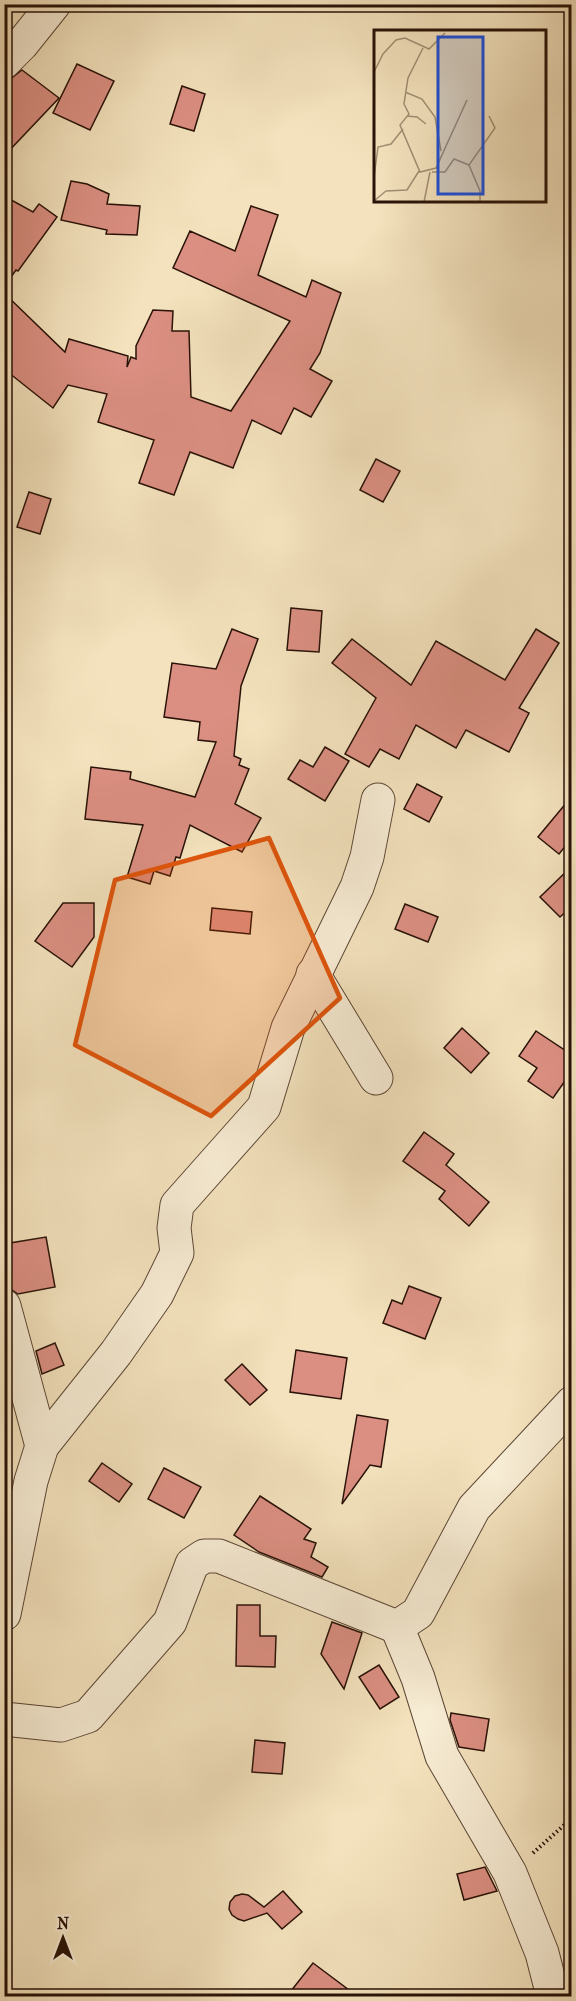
<svg xmlns="http://www.w3.org/2000/svg" width="576" height="2001" font-family="'IM FELL French Canon',serif">
<style>
.building{fill:#db8f82;stroke:#291207;stroke-width:1.5}
.lines{fill:none;stroke-linecap:round;stroke-linejoin:round}
.street-casing{stroke:#5c4634;stroke-width:35}
.path{stroke:#291207;stroke-width:4;stroke-dasharray:1.5 3;stroke-linecap:butt}
.street{stroke:#f7ecd4;stroke-width:33}
.marked{fill:#de550c;fill-opacity:0.2;stroke:#de550c;stroke-width:4.5;stroke-linejoin:round}
.inset-road{fill:none;stroke:#a28f74;stroke-width:1.5}
.view{fill:#1d4ed8;fill-opacity:0.15;stroke:#1d4ed8;stroke-width:3}
.inset-edge{fill:none;stroke:#291207;stroke-width:3}
</style>
<rect width="100%" height="100%" fill="#f3e2bd"/>
<filter id="stains"><feTurbulence type="fractalNoise" baseFrequency=".00333" numOctaves="4"/><feColorMatrix values="0 0 0 0 .2 0 0 0 0 .09 0 0 0 0 .02 0 0 0 .5 -.17"/></filter>
<radialGradient id="worn" r=".72"><stop offset=".6" stop-color="#630" stop-opacity="0"/><stop offset="1" stop-color="#630" stop-opacity=".3"/></radialGradient>
<g class="building">
<polygon points="77,64 114,81 90,130 53,113"/>
<polygon points="22,70 59,98 4,156 4,80 9,80"/>
<polygon points="182,86 205,94 194,131 170,124"/>
<polygon points="71,181 87,184 109,194 107,204 140,206 137,235 106,234 107,230 61,220"/>
<polygon points="4,196 33,212 39,204 57,217 18,271 16,270 4,287"/>
<polygon points="251,206 278,215 258,275 306,297 312,280 341,293 320,353 310,369 332,381 311,417 294,408 281,434 252,420 233,468 190,452 174,495 139,483 154,440 98,422 107,394 68,385 53,408 4,369 4,293 65,352 69,339 128,356 127,367 131,357 136,359 136,346 153,310 173,311 172,331 189,331 191,397 231,411 290,321 173,268 190,231 235,251"/>
<polygon points="376,459 400,471 383,502 360,490"/>
<polygon points="29,492 51,499 40,534 17,527"/>
<polygon points="291,608 322,611 319,652 287,650"/>
<polygon points="232,629 258,639 241,686 234,756 241,759 239,765 249,769 235,804 261,818 242,852 190,825 180,858 176,857 170,876 154,871 150,884 127,877 143,825 85,819 91,767 131,772 130,779 195,797 216,742 198,740 200,722 164,717 172,663 216,669"/>
<polygon points="536,629 559,643 519,708 529,713 509,752 466,730 456,748 416,725 399,759 380,749 369,767 345,754 376,698 332,663 352,639 411,685 436,641 505,680"/>
<polygon points="325,747 349,761 325,801 288,779 300,760 313,767"/>
<polygon points="417,784 442,797 429,822 404,809"/>
<polygon points="572,796 572,838 559,854 538,837"/>
<polygon points="572,866 572,906 560,917 540,897"/>
<polygon points="63,903 94,903 94,937 72,967 35,941"/>
<polygon points="405,904 438,917 428,942 395,929"/>
<polygon points="212,908 252,912 250,934 210,930"/>
<polygon points="462,1028 489,1053 471,1073 444,1048"/>
<polygon points="536,1031 572,1055 572,1071 553,1098 528,1081 537,1068 519,1056"/>
<polygon points="424,1132 454,1154 446,1165 489,1202 469,1226 439,1199 445,1191 403,1161"/>
<polygon points="46,1237 55,1287 18,1294 9,1288 4,1288 4,1244"/>
<polygon points="409,1286 441,1298 425,1339 383,1323 392,1300 402,1304"/>
<polygon points="55,1343 64,1365 42,1374 36,1351"/>
<polygon points="296,1350 347,1358 341,1399 290,1392"/>
<polygon points="242,1364 267,1390 250,1405 225,1380"/>
<polygon points="357,1415 388,1420 381,1467 370,1465 342,1504"/>
<polygon points="102,1463 132,1484 119,1502 89,1481"/>
<polygon points="164,1468 201,1487 184,1518 148,1499"/>
<polygon points="260,1496 311,1529 304,1539 316,1543 311,1557 328,1567 322,1577 259,1552 234,1535"/>
<polygon points="237,1605 260,1605 260,1636 276,1636 275,1667 236,1666"/>
<polygon points="332,1622 362,1633 344,1689 321,1654"/>
<polygon points="379,1665 399,1697 380,1709 359,1677"/>
<polygon points="451,1713 489,1719 484,1751 459,1747 450,1720"/>
<polygon points="255,1740 285,1743 282,1774 252,1772"/>
<polygon points="485,1867 497,1891 464,1900 457,1874"/>
<polygon points="283,1891 302,1912 282,1929 267,1913 244,1921 238,1919 232,1915 229,1909 230,1902 235,1896 242,1894 248,1895 264,1907"/>
<polygon points="313,1963 357,1996 287,1996"/>
</g>
<g class="lines">
<g class="street-casing">
<g id="street">
<polyline points="4,62 22,44 54,4"/>
<polyline points="313,974 376,1078"/>
<polyline points="4,1306 42,1446"/>
<polyline points="4,1614 31,1481 42,1446 116,1353 157,1294 177,1253 174,1228 177,1205 264,1107 288,1028 357,887 367,857 378,800"/>
<polyline points="4,1719 61,1725 88,1716 170,1622 192,1564 204,1556 219,1556 397,1627"/>
<polyline points="553,1996 542,1953 510,1873 442,1756 418,1678 397,1627 418,1613 474,1508 572,1403"/>
</g>
</g>
<polyline class="path" points="533,1853 572,1818"/>
<use href="#street" class="street"/>
</g>
<path class="marked" d="M269,838L340,998L211,1116L75,1045L115,880Z"/>
<g transform="translate(374 30)">
<rect width="172" height="172" fill="#f3e2bd"/>
<path class="inset-road" d="M49,18L34,48L30,74L35,84L26,95L46,142L62,138L93,70M0,42L9,24L22,10L31,8L55,19L71,3M31,62L48,69L61,87L67,121M33,86L43,87L52,94M58,142H71L80,129L95,135M0,147L4,117L17,114L29,99M0,171L12,161L33,160L45,141M50,172L56,142M106,172V161L95,135L121,98L115,86"/>
<path class="view" d="M64,7H109V164H64Z"/>
<rect width="172" height="172" class="inset-edge"/>
</g>
<rect width="576" height="2001" fill="none" stroke="#f3e2bd" stroke-width="24"/>
<rect x="6" y="6" width="564" height="1989" fill="none" stroke="#291207" stroke-width="3"/>
<rect x="12" y="12" width="552" height="1977" fill="none" stroke="#291207" stroke-width="1.5"/>
<g transform="translate(63 1938)" stroke="#f7ecd4" stroke-width="4.5" paint-order="stroke">
<path d="M0-4.5L10 22L0 15L-10 22Z" fill="#291207"/>
<text y="-9" font-size="16" font-weight="bold" text-anchor="middle" fill="#291207">N</text>
</g>
<rect width="100%" height="100%" filter="url(#stains)"/>
<rect width="100%" height="100%" fill="url(#worn)"/>
</svg>
